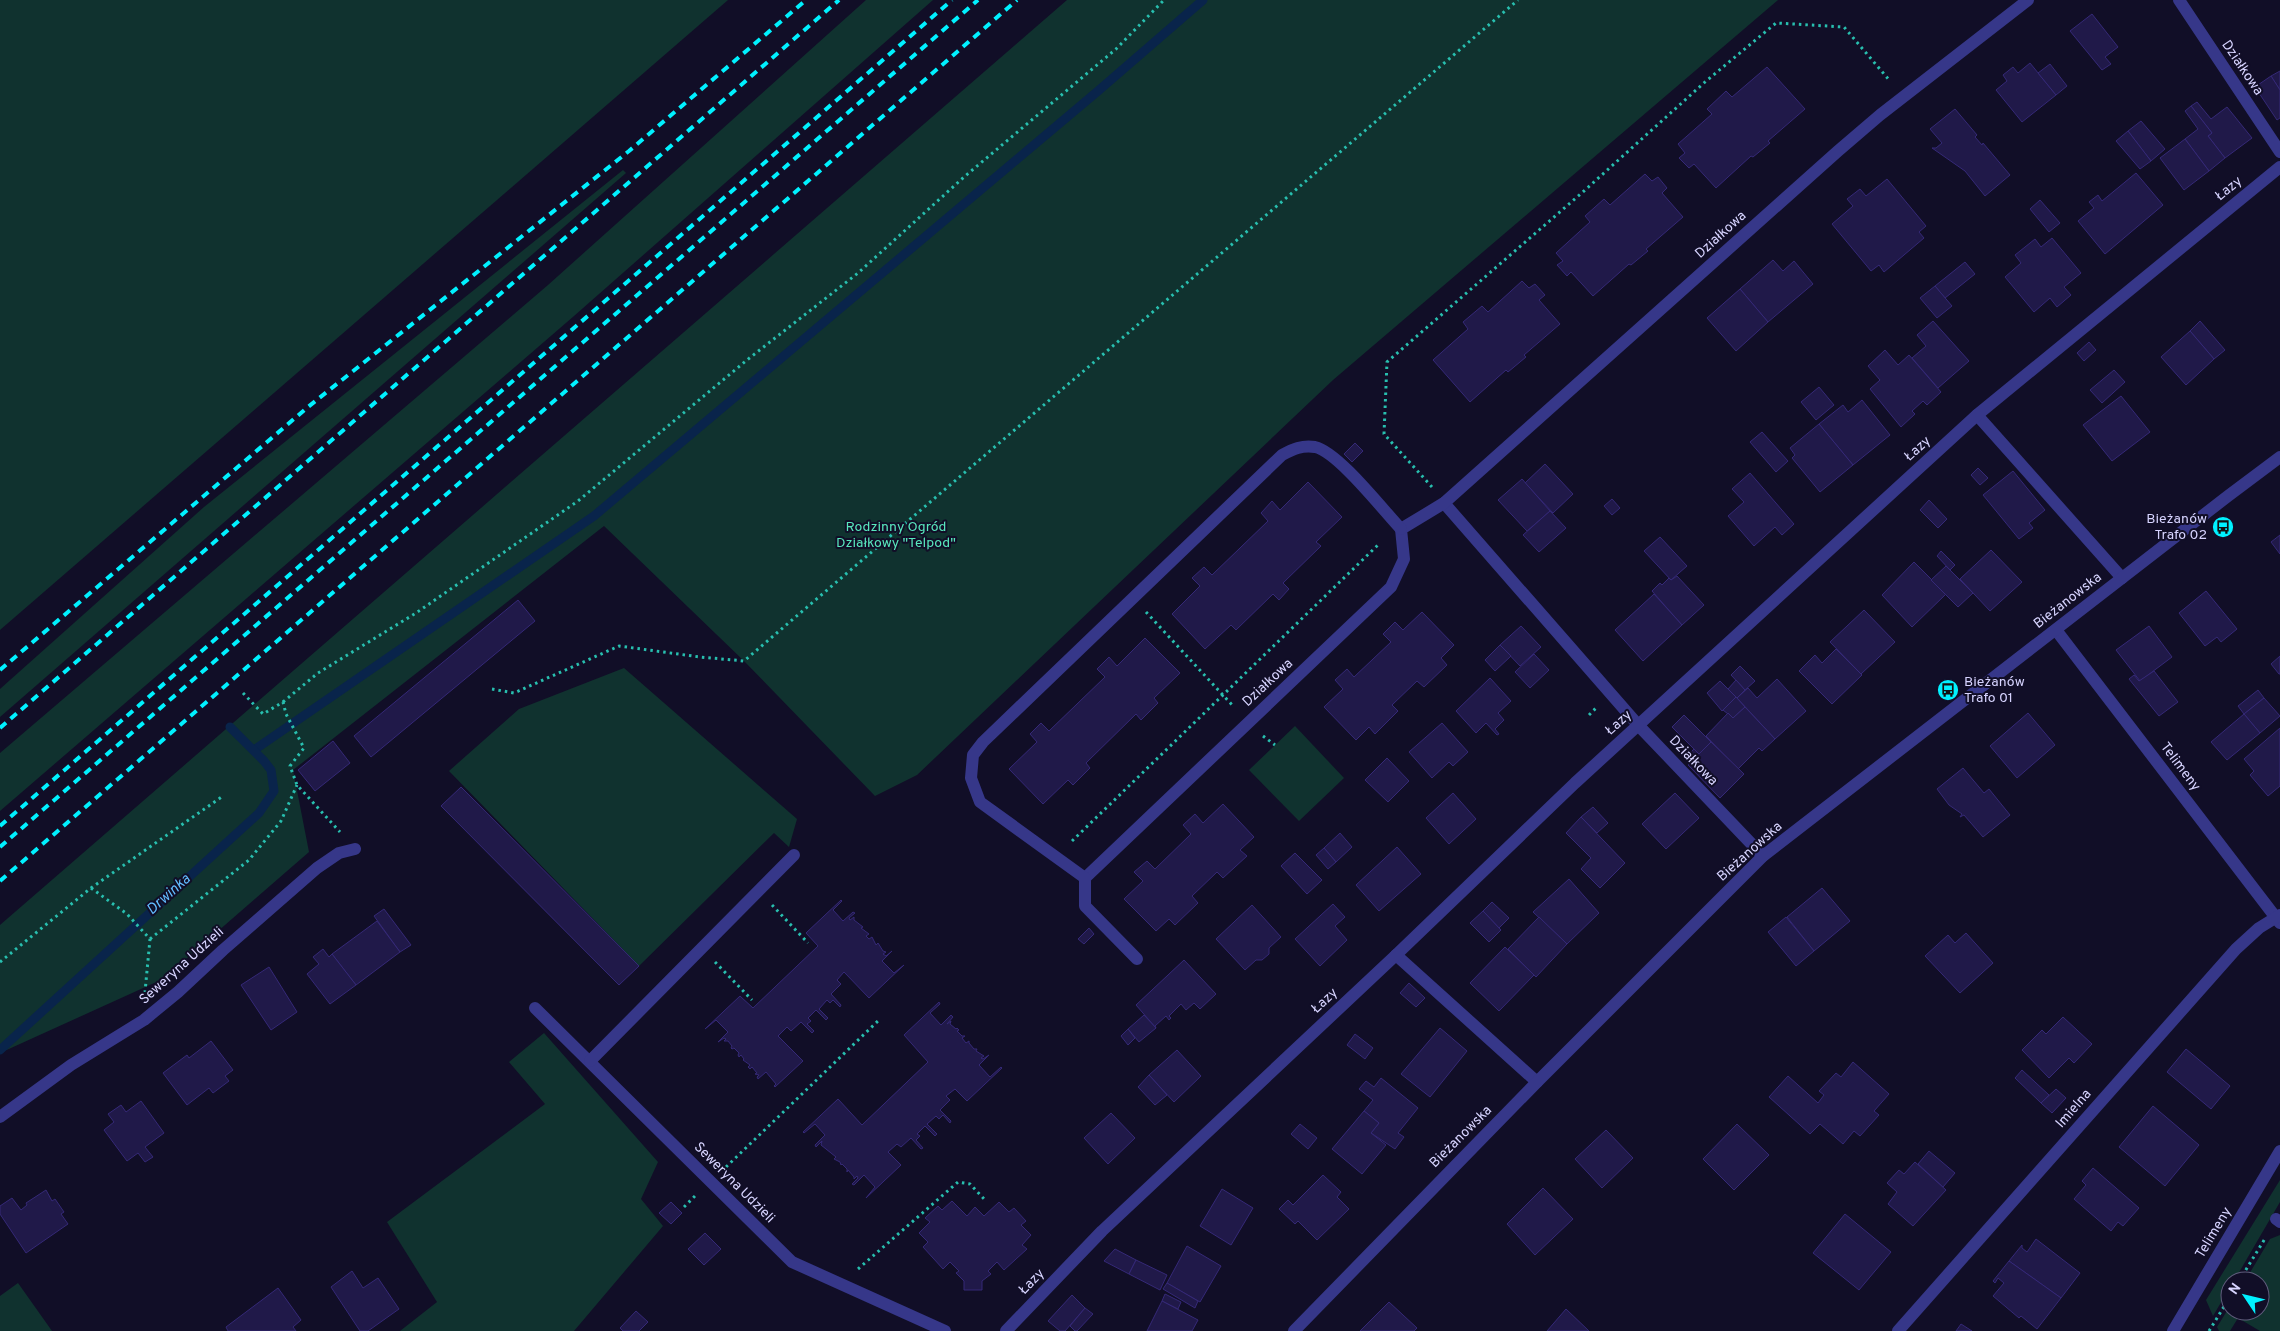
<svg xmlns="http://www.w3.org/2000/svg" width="2280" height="1331" font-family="Overpass,sans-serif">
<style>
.green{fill:#10322f}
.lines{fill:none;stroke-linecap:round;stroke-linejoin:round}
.stream{stroke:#09244b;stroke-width:9}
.building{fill:#201949;stroke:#352977}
.path{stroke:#28bfaf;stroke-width:3;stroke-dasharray:2.5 4;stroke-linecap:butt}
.minor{stroke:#363789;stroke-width:12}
.rail{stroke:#00f1ff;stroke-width:4;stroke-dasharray:8 6;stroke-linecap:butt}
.labels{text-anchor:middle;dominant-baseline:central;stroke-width:4;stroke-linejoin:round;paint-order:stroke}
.street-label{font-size:14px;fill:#d7d4ff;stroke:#110e27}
.poi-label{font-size:14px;fill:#d7d4ff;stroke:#110e27;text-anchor:end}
.park-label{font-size:14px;fill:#58e7bd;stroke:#110e27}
.water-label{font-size:15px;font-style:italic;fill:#62bdff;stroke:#110e27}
</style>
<rect width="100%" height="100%" fill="#110e27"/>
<g class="green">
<polygon points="0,0 728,0 0,630"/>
<polygon points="866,0 933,0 574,316 0,811 0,753 548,285"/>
<polygon points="1067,0 1778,0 1333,380 917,775 875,796 744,661 604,526 293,770 309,852 163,979 0,1053 0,925"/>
<polygon points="623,170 626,173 0,717 0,689 204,507"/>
<polygon points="624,668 797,819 789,847 774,833 639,966 449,771 519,709"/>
<polygon points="1295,726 1344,778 1299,821 1249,770"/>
<polygon points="544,1033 658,1162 641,1199 663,1226 574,1331 400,1331 437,1302 387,1222 545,1104 509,1062"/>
<polygon points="2280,1180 2280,1202 2234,1281 2230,1281 2230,1287 2213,1316 2206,1300"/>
<polygon points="2280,1235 2280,1331 2260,1331 2238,1318 2230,1331 2219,1331 2217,1327 2230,1306 2230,1311 2260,1311 2260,1281 2245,1281 2270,1239"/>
<polygon points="18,1283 52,1331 0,1331 0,1296"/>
</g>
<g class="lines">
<g class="stream">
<polyline points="254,750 594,516 1098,91 1203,0"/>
<polyline points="0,1050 259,813 274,791 271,770 264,761 230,727"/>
</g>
</g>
<g class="building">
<polygon points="2092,14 2118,47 2105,57 2111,64 2102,70 2070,31"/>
<polygon points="2030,63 2056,95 2022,122 1996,90 2007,81 2003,75 2013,67 2018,73"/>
<polygon points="2050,64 2067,86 2056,95 2038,73"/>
<polygon points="1767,67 1805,109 1768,141 1770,143 1753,157 1751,156 1716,188 1694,164 1689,168 1679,158 1685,153 1678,144 1712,114 1707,109 1726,91 1732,97"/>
<polygon points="2280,71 2280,90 2271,76"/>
<polygon points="2271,76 2280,90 2280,118 2277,120 2255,87"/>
<polygon points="2197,102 2211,119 2227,107 2252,138 2225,158 2208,136 2212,133 2191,106"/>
<polygon points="2191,106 2212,133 2208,136 2225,158 2209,171 2185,139 2198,129 2185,111"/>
<polygon points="1955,109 1977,135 1975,137 1982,145 1983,143 2010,175 1985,196 1965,171 1932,148 1936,148 1942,143 1930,129"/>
<polygon points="2141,121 2165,149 2151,161 2128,131"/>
<polygon points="2128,131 2151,161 2140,169 2116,141"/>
<polygon points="2185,139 2209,171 2184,190 2160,158"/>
<polygon points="2136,173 2163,205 2105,254 2078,221 2094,208 2089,202 2098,195 2102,201"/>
<polygon points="1645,174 1652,181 1658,177 1667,188 1662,193 1683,217 1646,249 1648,251 1631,265 1629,264 1593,296 1571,272 1567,276 1557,265 1563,261 1556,253 1590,222 1585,216 1604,199 1610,205"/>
<polygon points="1887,179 1926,226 1919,232 1924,238 1884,272 1879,265 1871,271 1832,224 1853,206 1847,199 1860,189 1866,196"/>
<polygon points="2040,200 2060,223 2049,232 2030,209"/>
<polygon points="2052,238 2081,273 2064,287 2071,295 2057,307 2050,298 2034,312 2005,277 2021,263 2015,255 2035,239 2041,247"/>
<polygon points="1773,260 1783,271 1794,261 1813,284 1768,322 1740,289"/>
<polygon points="1965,262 1975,274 1945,298 1935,286"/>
<polygon points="1522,281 1529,288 1535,284 1545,295 1539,300 1560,324 1524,355 1526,357 1508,372 1506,370 1470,402 1433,360 1468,329 1463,322 1482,306 1488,312"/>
<polygon points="1935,286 1952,306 1937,318 1920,298"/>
<polygon points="1740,289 1768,322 1736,351 1707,318"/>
<polygon points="1933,321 1969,361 1938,388 1912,358 1926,346 1917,335"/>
<polygon points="2200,321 2225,350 2214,359 2190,331"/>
<polygon points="2190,331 2214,359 2186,385 2161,357"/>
<polygon points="2089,342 2096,350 2084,361 2077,353"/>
<polygon points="1885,350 1898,365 1909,355 1941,392 1927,405 1923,401 1912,411 1915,414 1901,427 1870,389 1880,380 1868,366"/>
<polygon points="2114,370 2125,382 2102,403 2090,390"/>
<polygon points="1819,387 1834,405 1816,420 1801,402"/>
<polygon points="2121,396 2150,432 2112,461 2083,425"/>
<polygon points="1862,400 1890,435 1853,465 1819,424 1843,405 1848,412"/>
<polygon points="1819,424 1853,465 1820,492 1792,458 1795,455 1790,448"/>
<polygon points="1762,432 1788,461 1776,472 1750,442"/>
<polygon points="1355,443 1363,451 1352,462 1344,454"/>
<polygon points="1545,464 1573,494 1553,513 1525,483"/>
<polygon points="1978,468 1988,478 1980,485 1971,475"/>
<polygon points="2013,471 2045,510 2029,523 2033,528 2019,539 1983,495"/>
<polygon points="1750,473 1794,524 1782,535 1775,527 1754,546 1728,516 1744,502 1732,489"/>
<polygon points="1522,479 1550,511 1527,531 1498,500"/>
<polygon points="1308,482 1342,517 1316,542 1321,546 1283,583 1289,589 1279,600 1273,594 1236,630 1231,625 1205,649 1172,614 1200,586 1192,578 1204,567 1212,575 1268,521 1261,513 1272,501 1280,510"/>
<polygon points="1612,499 1620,508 1612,515 1604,506"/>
<polygon points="1929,500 1947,519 1938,528 1920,510"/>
<polygon points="1550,511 1566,528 1539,552 1523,535"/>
<polygon points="2280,535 2280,554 2271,542"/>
<polygon points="1660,537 1687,566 1671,580 1644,551"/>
<polygon points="1991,550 2022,582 1990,611 1960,579"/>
<polygon points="1941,551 1955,565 1950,570 1937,556"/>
<polygon points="1914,562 1946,594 1912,627 1882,595"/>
<polygon points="1946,566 1973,593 1958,607 1931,580"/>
<polygon points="1677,576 1704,605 1682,625 1652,591 1660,583 1662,585 1669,578 1671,580"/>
<polygon points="2206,591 2237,629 2221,642 2217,637 2205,646 2179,613"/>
<polygon points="1654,594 1682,625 1643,661 1615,630"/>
<polygon points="518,600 535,621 371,757 354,736"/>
<polygon points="1864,610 1895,642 1861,674 1830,642"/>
<polygon points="1422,612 1454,645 1441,658 1447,665 1424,687 1417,681 1392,705 1398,711 1375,734 1369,727 1356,740 1324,707 1343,689 1335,680 1347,669 1354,677 1391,642 1383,634 1395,622 1403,630"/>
<polygon points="1521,626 1541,647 1520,666 1500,645"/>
<polygon points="2149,626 2172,657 2140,681 2116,650"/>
<polygon points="1145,638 1180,673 1154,698 1158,703 1141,720 1136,714 1086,763 1090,768 1073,785 1068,780 1043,804 1009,769 1037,742 1030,734 1041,723 1049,731 1105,677 1097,669 1109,657 1117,666"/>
<polygon points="1500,645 1511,656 1495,671 1485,660"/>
<polygon points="1836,649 1862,675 1832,704 1799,671 1815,655 1822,663"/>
<polygon points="1534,654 1549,670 1530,688 1515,672"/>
<polygon points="2280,656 2280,674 2279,674 2271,664"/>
<polygon points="1740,666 1755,681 1745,690 1731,675"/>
<polygon points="2154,671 2178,702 2159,716 2129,679 2134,675 2139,681"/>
<polygon points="1490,678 1511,701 1498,713 1504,720 1495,729 1499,734 1497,735 1486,723 1476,733 1456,711"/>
<polygon points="1777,679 1806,711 1775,739 1737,698 1748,688 1757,698"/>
<polygon points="1736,680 1745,690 1737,698 1728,689"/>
<polygon points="1720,681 1736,697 1722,711 1707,693"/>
<polygon points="2258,690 2264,698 2244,714 2238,706"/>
<polygon points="1736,697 1745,707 1733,718 1723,710"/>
<polygon points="2264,698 2280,716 2260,733 2244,714"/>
<polygon points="1745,707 1775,739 1762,751 1759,748 1738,769 1706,736 1728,713 1733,718"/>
<polygon points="2028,713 2055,745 2017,778 1990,746"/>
<polygon points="2244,714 2260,733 2227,760 2211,742"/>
<polygon points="1684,715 1711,742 1699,754 1672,727"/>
<polygon points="1442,723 1468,752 1453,766 1449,762 1432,778 1409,752"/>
<polygon points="2280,728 2280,786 2268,796 2250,775 2254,771 2244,759"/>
<polygon points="333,741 350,763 315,791 298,770"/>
<polygon points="1711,742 1744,774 1720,798 1688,765 1694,760 1688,755 1694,749 1699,754"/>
<polygon points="1387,758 1409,781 1388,802 1365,780"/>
<polygon points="1963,768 1984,793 1989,789 2010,815 1983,837 1964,815 1960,817 1962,814 1949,805 1937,789"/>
<polygon points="461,787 639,966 619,985 441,806"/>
<polygon points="1453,793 1476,819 1449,844 1426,818"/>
<polygon points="1675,793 1699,818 1666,849 1642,824"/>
<polygon points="1223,804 1254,837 1240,850 1247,856 1223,878 1217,872 1192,896 1198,903 1175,925 1169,919 1156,931 1124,899 1143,881 1134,872 1147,861 1155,869 1191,834 1183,825 1195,814 1203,823"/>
<polygon points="1593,807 1608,823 1597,833 1581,817"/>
<polygon points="1581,817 1625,863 1600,888 1581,869 1591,858 1566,833"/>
<polygon points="1340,833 1352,847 1336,862 1324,848"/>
<polygon points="1397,847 1421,874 1379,911 1356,885"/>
<polygon points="1324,848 1336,862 1328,869 1316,855"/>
<polygon points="1295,853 1322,880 1307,894 1281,866"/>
<polygon points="1569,879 1599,913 1567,944 1533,912"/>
<polygon points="1822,888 1850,921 1814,951 1787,917"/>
<polygon points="841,900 842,901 833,910 843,921 853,912 855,913 849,918 850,920 854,917 854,920 863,927 861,928 869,934 866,936 869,939 872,937 876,945 878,943 883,951 886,952 883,954 886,956 892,951 882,961 894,973 904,965 869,998 844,972 837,980 841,984 831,994 841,1005 840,1007 833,1000 830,1003 827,1000 819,1009 828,1018 826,1020 816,1010 808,1018 811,1021 807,1024 814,1031 812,1033 801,1022 791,1031 787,1027 778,1036 803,1061 775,1087 774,1086 776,1084 766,1072 758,1079 757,1077 759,1075 755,1074 757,1073 752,1067 750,1069 748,1067 750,1065 743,1060 744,1059 741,1055 739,1057 738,1055 739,1053 734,1048 732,1049 731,1048 732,1046 728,1041 724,1041 726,1039 724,1038 718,1042 728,1032 716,1020 705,1029 740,996 753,1008 818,946 806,933"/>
<polygon points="1492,902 1509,918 1499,928 1483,911"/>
<polygon points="1333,904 1345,917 1335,926 1347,940 1320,966 1295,939"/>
<polygon points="1252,905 1281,937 1269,948 1269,954 1262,960 1256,960 1245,970 1216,939"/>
<polygon points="384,909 411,945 400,952 374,916"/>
<polygon points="1483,911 1501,930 1489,942 1470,923"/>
<polygon points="1539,917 1567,944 1536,977 1508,949"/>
<polygon points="1786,917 1814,951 1796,966 1768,932"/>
<polygon points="377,921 400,952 356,985 332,954"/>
<polygon points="1089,928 1094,934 1084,944 1078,939"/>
<polygon points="1966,933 1993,963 1960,993 1925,956 1948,935 1955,943"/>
<polygon points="1505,947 1534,975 1499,1011 1470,983"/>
<polygon points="323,949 329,957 332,954 356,985 330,1004 307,974 319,964 313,957"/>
<polygon points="1184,960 1216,994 1200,1009 1194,1003 1186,1010 1181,1004 1169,1016 1171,1018 1169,1020 1166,1016 1155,1026 1156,1028 1136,1005"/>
<polygon points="269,967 297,1012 271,1030 241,985"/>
<polygon points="1409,983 1425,998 1416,1007 1400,993"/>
<polygon points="939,1002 940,1004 930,1013 941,1025 951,1015 953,1017 947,1024 951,1021 950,1024 956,1029 957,1028 959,1030 957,1031 962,1036 965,1036 962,1038 966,1043 969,1041 969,1043 974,1049 977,1049 976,1051 984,1056 981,1058 983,1059 989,1055 979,1065 990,1077 1001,1067 1002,1068 967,1101 955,1089 946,1096 950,1100 940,1110 951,1121 950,1123 943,1115 939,1119 936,1116 927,1124 937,1134 935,1136 925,1126 917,1134 920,1136 916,1140 923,1148 921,1149 911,1138 901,1147 897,1144 888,1152 901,1165 866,1198 875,1187 864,1175 854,1185 852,1184 858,1178 857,1176 854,1179 854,1177 848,1170 847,1172 847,1169 842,1164 841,1165 840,1162 834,1159 836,1157 821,1145 822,1141 816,1147 815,1145 825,1135 815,1124 804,1133 803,1132 838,1099 862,1125 928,1062 904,1035"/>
<polygon points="1144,1015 1156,1028 1139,1042 1128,1029"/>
<polygon points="2063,1017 2092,1044 2074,1063 2069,1058 2049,1078 2022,1050 2042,1030 2046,1034"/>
<polygon points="1440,1028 1467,1051 1430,1097 1401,1074"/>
<polygon points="1128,1029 1135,1038 1128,1045 1121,1036"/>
<polygon points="1355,1034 1373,1048 1365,1059 1347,1045"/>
<polygon points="211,1041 233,1070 225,1076 229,1081 213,1093 209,1088 187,1105 163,1073 187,1055 189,1058"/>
<polygon points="2186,1049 2230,1086 2211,1109 2167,1072"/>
<polygon points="1177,1050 1201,1076 1174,1102 1149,1075"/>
<polygon points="1853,1062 1889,1094 1874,1111 1879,1115 1860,1136 1854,1131 1843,1144 1820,1124 1810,1134 1769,1097 1788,1076 1818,1103 1824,1095 1819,1091 1836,1073 1841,1077"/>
<polygon points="2022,1070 2049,1095 2041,1103 2015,1078"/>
<polygon points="1149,1075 1167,1095 1155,1105 1138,1087"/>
<polygon points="1381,1078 1418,1108 1398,1133 1404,1137 1395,1149 1371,1133 1379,1123 1364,1111 1373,1100 1359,1089 1366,1081 1374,1087"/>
<polygon points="2056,1089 2066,1098 2052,1113 2041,1103"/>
<polygon points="141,1101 164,1133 145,1147 153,1157 145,1162 138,1153 127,1161 104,1130 114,1122 108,1114 121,1105 126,1112"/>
<polygon points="2153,1106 2199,1145 2165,1186 2119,1147"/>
<polygon points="1364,1111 1379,1123 1371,1133 1386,1145 1362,1174 1332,1149"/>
<polygon points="1111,1113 1135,1138 1108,1164 1084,1138"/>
<polygon points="1300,1124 1317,1138 1308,1149 1291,1134"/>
<polygon points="1737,1124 1769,1155 1734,1190 1703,1159"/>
<polygon points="1606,1130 1633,1158 1602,1188 1575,1159"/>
<polygon points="1929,1151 1955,1173 1943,1187 1918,1164"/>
<polygon points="1915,1162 1946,1190 1913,1226 1888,1204 1897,1192 1887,1183 1899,1170 1904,1174"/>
<polygon points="2093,1168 2139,1208 2123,1226 2118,1222 2111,1231 2074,1199 2086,1185 2082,1181"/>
<polygon points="1323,1175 1341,1192 1337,1197 1349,1209 1317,1240 1298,1221 1295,1224 1279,1209 1288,1200 1293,1205"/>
<polygon points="1543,1188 1573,1219 1535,1255 1507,1224"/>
<polygon points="1222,1189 1253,1208 1231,1245 1200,1226"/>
<polygon points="46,1190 52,1201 55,1199 64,1212 61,1214 68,1224 26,1253 0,1214 0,1206 12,1198 21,1210 27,1205 26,1203"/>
<polygon points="952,1201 967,1216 975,1207 984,1216 999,1202 1009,1212 1014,1208 1026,1221 1021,1225 1031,1235 1022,1245 1027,1249 1004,1270 997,1262 988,1271 991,1274 982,1281 982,1290 964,1290 964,1281 956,1273 959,1271 950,1262 943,1269 923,1247 928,1242 919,1233 930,1222 925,1218 938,1206 942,1210"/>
<polygon points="671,1202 682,1213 671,1224 659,1213"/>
<polygon points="1845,1214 1891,1252 1859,1290 1813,1253"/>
<polygon points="705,1233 721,1249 704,1265 688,1249"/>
<polygon points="2036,1239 2080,1273 2061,1298 2009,1261 2022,1245 2022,1248 2027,1252"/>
<polygon points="1187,1246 1221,1266 1200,1302 1167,1283"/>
<polygon points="1115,1249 1136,1260 1129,1274 1104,1261"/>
<polygon points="1136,1260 1167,1275 1160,1290 1129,1274"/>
<polygon points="2009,1261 2061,1298 2037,1329 2021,1316 2019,1318 1993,1296 2004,1283 1998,1278 1995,1283 1993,1281"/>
<polygon points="352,1271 363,1288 378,1278 399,1309 368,1331 360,1331 331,1287"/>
<polygon points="1167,1283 1198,1301 1195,1308 1163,1289"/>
<polygon points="278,1288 301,1320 293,1327 296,1331 228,1331 226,1327"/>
<polygon points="1165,1294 1181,1302 1178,1309 1162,1301"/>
<polygon points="1072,1295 1085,1308 1065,1331 1060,1331 1048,1321"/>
<polygon points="1162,1301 1198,1320 1192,1331 1147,1331"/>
<polygon points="1389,1302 1417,1328 1414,1331 1360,1331"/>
<polygon points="1085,1308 1093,1314 1077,1331 1075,1331 1070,1326"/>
<polygon points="1566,1309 1589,1331 1547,1331"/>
<polygon points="636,1311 648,1322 639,1331 623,1331 620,1328"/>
<polygon points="1961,1324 1972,1331 1956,1331"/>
</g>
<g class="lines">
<g class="path">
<polyline points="1432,487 1384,434 1387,362 1584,191 1705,82 1776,23 1844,27 1890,81"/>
<polyline points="1146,612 1234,707"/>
<polyline points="492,689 514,693 619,646 700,657 744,661 1518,0"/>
<polyline points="243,693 263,714 283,702 286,714 304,748 290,766 297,785 340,832"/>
<polyline points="283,702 318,673 416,613 578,501 747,360 858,273 964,177 1116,49 1164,0"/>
<polyline points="1589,715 1597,707"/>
<polyline points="1263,736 1275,745"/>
<polyline points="1072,841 1380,543"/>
<polyline points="91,888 127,914 150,939 145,992"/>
<polyline points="772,905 808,943"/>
<polyline points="150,939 249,860 281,821 297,785"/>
<polyline points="0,962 91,888 223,796"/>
<polyline points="715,962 752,1000"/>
<polyline points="726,1167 878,1021"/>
<polyline points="684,1207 696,1195"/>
<polyline points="858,1269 958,1182 970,1184 985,1200"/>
<polyline points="2239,1281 2266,1237"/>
<polyline points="2209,1331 2230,1297"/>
</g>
<g class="minor">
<polyline points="2179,0 2280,152"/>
<polyline points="1977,415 2122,578"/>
<polyline points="1444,503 1639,726 1763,856"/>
<polyline points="2056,630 2280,923"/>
<polyline points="1085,878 1391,587 1404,559 1401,529 1444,503 1838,151 1880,115 2028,0"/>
<polyline points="1396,955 1537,1082"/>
<path d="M1137,959L1085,906V878L980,802L971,778L973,755L983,742L1282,455C1293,449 1302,445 1315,447C1338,452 1383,510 1401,529"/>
<polyline points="535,1008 792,1262 945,1331"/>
<polyline points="590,1061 794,855"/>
<polyline points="0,1117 71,1065 144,1020 178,992 223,950 317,868 339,853 355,849"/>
<polyline points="2276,1219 2280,1222"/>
<polyline points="1006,1331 1102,1231 1396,955 1575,783 1977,415 2280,167"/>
<polyline points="1294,1331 1537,1082 1763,856 2228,496 2280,457"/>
<polyline points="1898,1331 2236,949 2259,928 2280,915"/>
<polyline points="2173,1331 2280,1151"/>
</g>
<g class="rail">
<polyline points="0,670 308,407 629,151 806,0"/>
<polyline points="0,728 839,0"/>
<polyline points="0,826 952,0"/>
<polyline points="0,847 978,0"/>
<polyline points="0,881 1017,0"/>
</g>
</g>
<defs>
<g id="bus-disc" transform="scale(1.125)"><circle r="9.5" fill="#00f1ff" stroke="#110e27"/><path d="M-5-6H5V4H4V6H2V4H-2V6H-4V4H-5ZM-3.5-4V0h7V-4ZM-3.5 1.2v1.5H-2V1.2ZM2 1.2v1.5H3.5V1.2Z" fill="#111"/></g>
</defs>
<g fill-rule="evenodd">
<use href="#bus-disc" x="2223" y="527"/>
<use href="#bus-disc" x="1948" y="690"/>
</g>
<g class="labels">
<g class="street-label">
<text transform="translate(2242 68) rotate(56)">Działkowa</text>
<text transform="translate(2229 189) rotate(-39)">Łazy</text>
<text transform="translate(1721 235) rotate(-42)">Działkowa</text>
<text transform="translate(1918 449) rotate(-42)">Łazy</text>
<text transform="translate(2068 601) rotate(-38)">Bieżanowska</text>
<text transform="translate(1268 683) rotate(-43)">Działkowa</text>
<text transform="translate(1619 723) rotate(-42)">Łazy</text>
<text transform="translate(1693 761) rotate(46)">Działkowa</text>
<text transform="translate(2180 767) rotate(53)">Telimeny</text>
<text transform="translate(1750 852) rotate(-42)">Bieżanowska</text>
<text transform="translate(182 966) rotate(-42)">Seweryna Udzieli</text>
<text transform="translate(1325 1001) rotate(-43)">Łazy</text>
<text transform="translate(2074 1109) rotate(-49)">Imielna</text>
<text transform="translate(1461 1137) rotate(-45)">Bieżanowska</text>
<text transform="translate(734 1183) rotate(45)">Seweryna Udzieli</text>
<text transform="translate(2214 1233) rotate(-59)">Telimeny</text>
<text transform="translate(1032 1282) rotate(-46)">Łazy</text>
</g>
<g class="poi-label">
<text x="2207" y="519">Bieżanów<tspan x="2207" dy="16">Trafo 02</tspan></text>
<text x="1964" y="682" text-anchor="start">Bieżanów<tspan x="1964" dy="16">Trafo 01</tspan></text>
</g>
<g class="park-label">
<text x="896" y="527">Rodzinny Ogród<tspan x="896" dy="16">Działkowy "Telpod"</tspan></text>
</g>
<g class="water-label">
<text transform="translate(169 895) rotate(-42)">Drwinka</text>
</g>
</g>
<g transform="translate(2245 1296) rotate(305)"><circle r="24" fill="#110e27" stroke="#605d7d"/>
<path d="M0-4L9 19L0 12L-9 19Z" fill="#00f1ff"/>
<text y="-8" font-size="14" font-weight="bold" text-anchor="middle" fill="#d7d4ff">N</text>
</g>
</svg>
